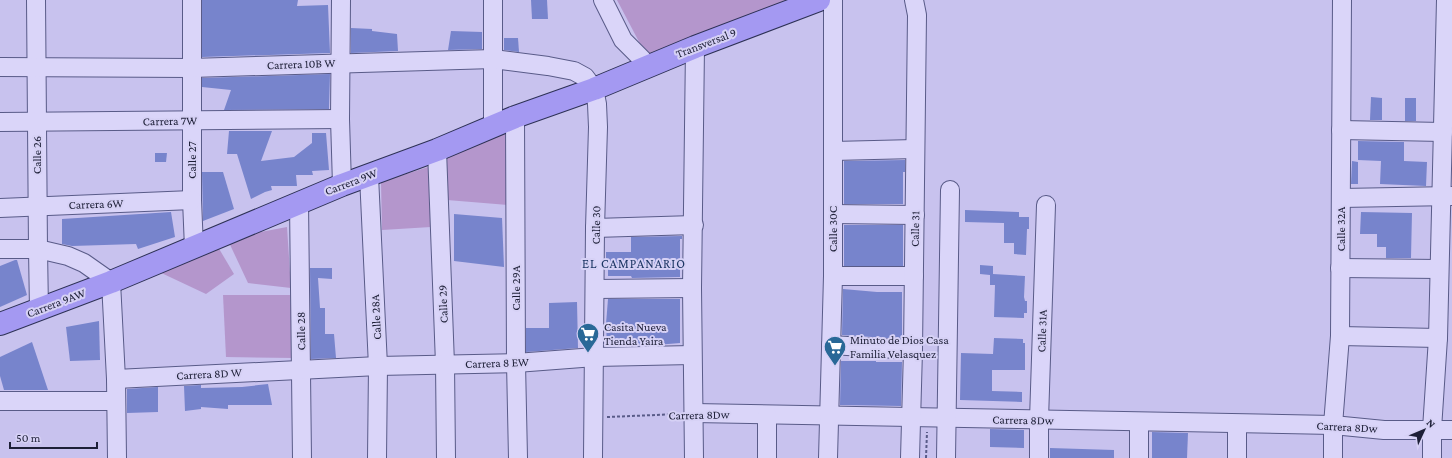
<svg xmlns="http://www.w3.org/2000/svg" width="1452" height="458" font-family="'Crimson Pro',serif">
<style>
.green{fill:#b496cc}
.building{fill:#7784cc}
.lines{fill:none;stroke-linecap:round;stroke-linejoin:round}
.minor-casing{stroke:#595b88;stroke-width:20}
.major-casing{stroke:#2d3155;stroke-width:24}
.path{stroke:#595b88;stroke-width:2;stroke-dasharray:3 2;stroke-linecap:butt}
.minor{stroke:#dad5f9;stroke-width:18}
.major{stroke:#a499f2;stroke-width:22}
.labels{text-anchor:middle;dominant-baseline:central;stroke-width:4;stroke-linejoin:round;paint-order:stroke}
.street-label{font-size:12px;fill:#1d1f37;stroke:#d6d1f5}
.poi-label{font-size:12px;fill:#1d1f37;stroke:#d6d1f5;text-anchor:start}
.neighbourhood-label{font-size:13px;letter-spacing:1px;fill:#1d3664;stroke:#d6d1f5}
</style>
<rect width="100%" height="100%" fill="#c8c2ee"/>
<g class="green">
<polygon points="617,0 787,0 647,57"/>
<polygon points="506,123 508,205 447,200 445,156"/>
<polygon points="437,162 431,227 382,230 381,182 428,167"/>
<polygon points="287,227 291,288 248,283 225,234 235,237"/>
<polygon points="218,247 234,274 206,294 155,270"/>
<polygon points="223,295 290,295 294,358 226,357"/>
</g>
<g class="building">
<polygon points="202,0 298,0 297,6 328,5 330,53 202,57"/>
<polygon points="531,0 547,0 548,19 532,19"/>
<polygon points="351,28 372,29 372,31 397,34 398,51 351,53"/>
<polygon points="451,31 482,32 482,49 448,50"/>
<polygon points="504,38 518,38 519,52 504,50"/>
<polygon points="330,74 329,109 224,110 231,90 202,87 202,78"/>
<polygon points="1371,97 1382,98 1382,120 1370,120"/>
<rect x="1405" y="98" width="11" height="23"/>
<polygon points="229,131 272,131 261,161 294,157 312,143 312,133 326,133 329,170 312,171 313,175 296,175 297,186 271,186 272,190 265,192 251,199 237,154 227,154"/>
<polygon points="1358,141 1404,142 1404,161 1427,162 1426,186 1380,184 1381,161 1358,160"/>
<polygon points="155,153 167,153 166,162 155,162"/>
<polygon points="905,160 905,172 903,172 903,204 844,204 844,161"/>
<polygon points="1352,161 1358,162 1358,184 1351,184"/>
<polygon points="202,172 223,172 234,209 203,221"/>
<polygon points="965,210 1019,212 1019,217 1029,217 1029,229 1027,229 1026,255 1014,254 1014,243 1004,243 1004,223 965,222"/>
<polygon points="171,212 175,237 138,249 136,244 72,246 62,244 62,219"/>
<polygon points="1361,212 1412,213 1411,258 1386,258 1386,247 1377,247 1377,234 1360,234"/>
<polygon points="454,214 502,218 504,267 454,261"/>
<rect x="844" y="225" width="59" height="41"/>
<polygon points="682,236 682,239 680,239 680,277 632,278 631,276 608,276 608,263 606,263 606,252 631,252 631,237"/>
<polygon points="15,260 17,260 27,295 0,307 0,266"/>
<polygon points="980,265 993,266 993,274 1025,276 1024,297 1025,301 1027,301 1027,313 1024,313 1024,318 994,317 995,285 990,285 990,275 980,274"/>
<polygon points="310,268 332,268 332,279 318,278 320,308 325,308 325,334 334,334 336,358 311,359"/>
<polygon points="843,289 877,292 902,292 902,339 842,335"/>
<polygon points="608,299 680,299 680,343 656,345 607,346 606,324"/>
<polygon points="577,302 578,348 526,352 526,328 549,328 549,303"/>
<polygon points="99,321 100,360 70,361 66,327"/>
<polygon points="994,338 1023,339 1023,343 1025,343 1025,370 992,370 992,391 1022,392 1022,402 960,400 961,353 993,354"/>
<polygon points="32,342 48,390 4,390 0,376 0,357"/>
<polygon points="841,361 876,361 876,362 902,362 901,406 840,405"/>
<polygon points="268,384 272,405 228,405 228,409 201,407 201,409 185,411 184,386 201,385 201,388 242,387"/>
<polygon points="158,387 158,412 127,413 127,389"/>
<polygon points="990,429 1024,430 1024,448 990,447"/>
<polygon points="1152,432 1188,433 1187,458 1152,458"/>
<polygon points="1050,448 1114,450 1114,458 1050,458"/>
</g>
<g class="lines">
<g class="minor-casing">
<g id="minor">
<polyline points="36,0 38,249 39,310"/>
<polyline points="192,0 192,200 194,248"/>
<polyline points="341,0 340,119 342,185"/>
<polyline points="493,0 493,127"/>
<polyline points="603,0 623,40 649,66"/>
<polyline points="0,67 191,68 493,59 548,66 574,71 585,77 594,89 597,104 598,127 595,228 593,458"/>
<polyline points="515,117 516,363 518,458"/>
<polyline points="0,122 340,119"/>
<polyline points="1341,130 1443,132"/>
<polyline points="437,150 445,364 446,458"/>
<polyline points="833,151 915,149"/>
<polyline points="369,176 378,366 377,458"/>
<polyline points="1341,198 1452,196"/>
<polyline points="299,203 302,458"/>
<polyline points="0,208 192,200"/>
<polyline points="833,214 915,215"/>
<polyline points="595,228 694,225"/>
<polyline points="0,249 38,249 68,256 84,263 111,282 116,379 117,458"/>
<polyline points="1340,268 1439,269"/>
<polyline points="833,276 914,276"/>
<polyline points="596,289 692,288"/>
<polyline points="1340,336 1438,338"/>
<polyline points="831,345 913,350"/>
<polyline points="116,379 378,366 516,363 595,357 692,355"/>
<polyline points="0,401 116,401"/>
<polyline points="694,413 1333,425 1384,430 1452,430"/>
<polyline points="767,415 767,458"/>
<polyline points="694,458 692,288 695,47"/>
<polyline points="828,458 833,276 833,0"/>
<polyline points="910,458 913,350 917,15 914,0"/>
<polyline points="946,458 950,190"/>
<polyline points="1039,458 1039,420 1046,205"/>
<polyline points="1139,458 1139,422"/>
<polyline points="1237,458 1237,424"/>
<polyline points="1333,458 1333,425 1340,336 1342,0"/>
<polyline points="1432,458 1432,429 1438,338 1446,0"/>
</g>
</g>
<g class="major-casing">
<polyline id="major" points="0,324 111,282 342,185 437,150 515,117 594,89 695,47 819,0"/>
</g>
<g class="path">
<polyline points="607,417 680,414"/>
<polyline points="926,458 927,432"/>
</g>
<use href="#minor" class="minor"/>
<use href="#major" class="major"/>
</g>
<defs>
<g id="supermarket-pin" transform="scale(1.15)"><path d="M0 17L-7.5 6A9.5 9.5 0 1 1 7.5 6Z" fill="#296897" stroke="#d6d1f5"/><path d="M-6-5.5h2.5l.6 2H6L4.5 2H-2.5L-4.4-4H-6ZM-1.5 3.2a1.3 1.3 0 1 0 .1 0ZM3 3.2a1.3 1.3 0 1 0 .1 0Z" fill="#fff"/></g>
</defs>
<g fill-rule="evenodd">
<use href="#supermarket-pin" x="588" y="334"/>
<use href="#supermarket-pin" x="835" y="347"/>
</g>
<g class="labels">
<g class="street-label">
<text transform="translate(706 43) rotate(-21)">Transversal 9</text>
<text transform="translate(301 64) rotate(-2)">Carrera 10B W</text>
<text transform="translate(170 121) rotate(-1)">Carrera 7W</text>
<text transform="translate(37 155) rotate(-90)">Calle 26</text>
<text transform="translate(192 160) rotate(-90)">Calle 27</text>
<text transform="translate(351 182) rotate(-21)">Carrera 9W</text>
<text transform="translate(96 204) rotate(-2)">Carrera 6W</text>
<text transform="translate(596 225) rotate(-89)">Calle 30</text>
<text transform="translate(833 229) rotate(-90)">Calle 30C</text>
<text transform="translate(915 229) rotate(-89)">Calle 31</text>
<text transform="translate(1341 229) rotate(-90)">Calle 32A</text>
<text transform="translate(516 288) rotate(-90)">Calle 29A</text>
<text transform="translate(56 303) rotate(-21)">Carrera 9AW</text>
<text transform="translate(443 304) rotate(-92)">Calle 29</text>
<text transform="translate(376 317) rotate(-93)">Calle 28A</text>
<text transform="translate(301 331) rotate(-91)">Calle 28</text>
<text transform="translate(1042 331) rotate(-88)">Calle 31A</text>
<text transform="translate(497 363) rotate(-2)">Carrera 8 EW</text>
<text transform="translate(209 374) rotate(-3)">Carrera 8D W</text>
<text transform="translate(699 415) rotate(-1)">Carrera 8Dw</text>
<text transform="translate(1023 420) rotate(1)">Carrera 8Dw</text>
<text transform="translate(1347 427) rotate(3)">Carrera 8Dw</text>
</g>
<g class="poi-label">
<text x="604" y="327">Casita Nueva<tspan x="604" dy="14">Tienda Yaira</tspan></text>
<text x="850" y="340">Minuto de Dios Casa<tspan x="850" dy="14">Familia Velasquez</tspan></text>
</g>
<g class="neighbourhood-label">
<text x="634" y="263">EL CAMPANARIO</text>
</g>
</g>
<g transform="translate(1424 430) rotate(46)" stroke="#d6d1f5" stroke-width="3" paint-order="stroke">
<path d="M0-3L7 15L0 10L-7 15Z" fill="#1d1f37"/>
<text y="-6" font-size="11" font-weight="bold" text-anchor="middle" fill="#1d1f37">N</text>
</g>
<path d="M10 442v6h87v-6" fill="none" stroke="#1d1f37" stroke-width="2"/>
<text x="16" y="442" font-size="12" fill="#1d1f37" stroke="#d6d1f5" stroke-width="3" paint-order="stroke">50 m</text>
</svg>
